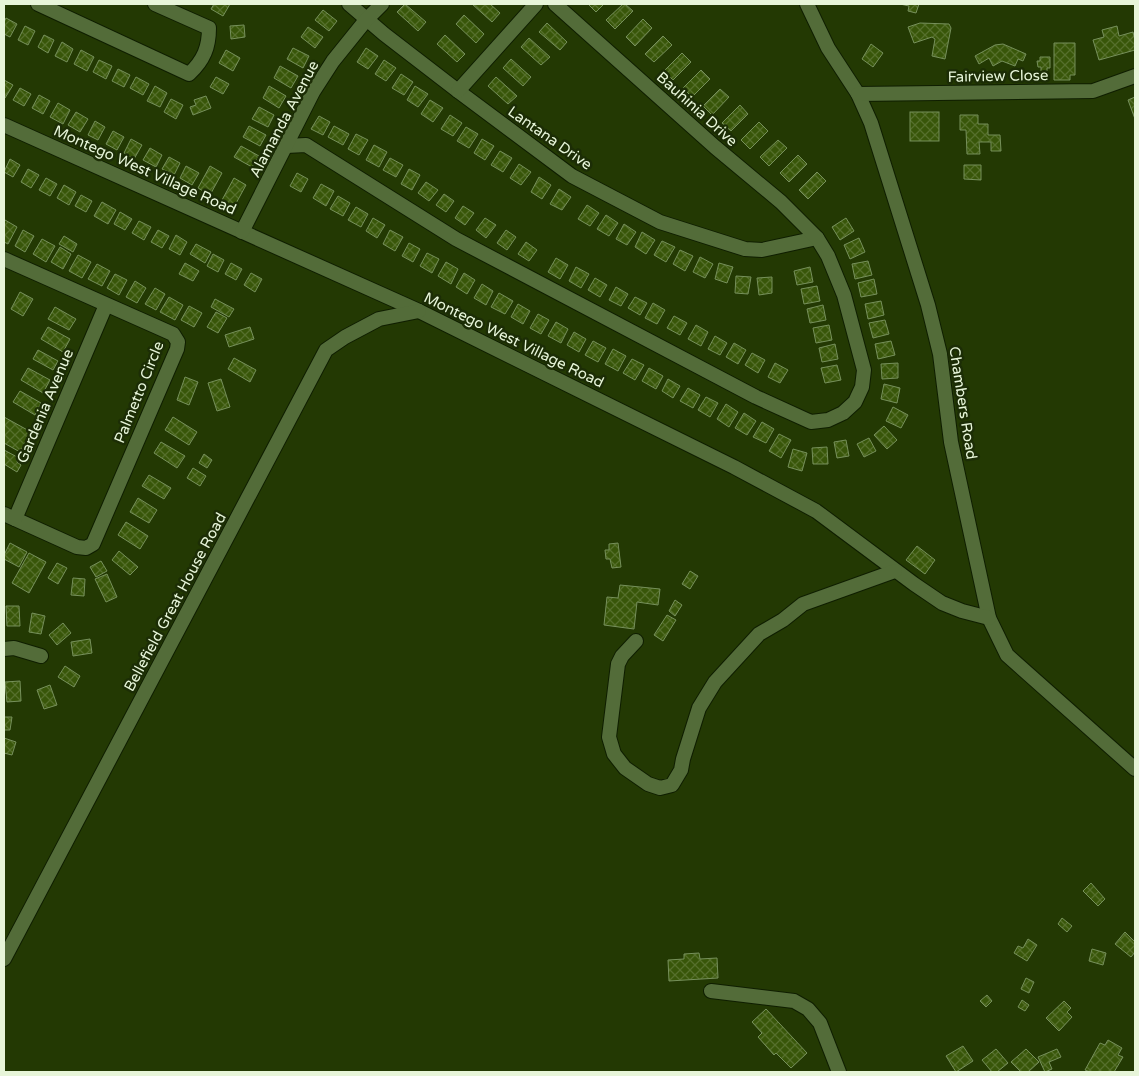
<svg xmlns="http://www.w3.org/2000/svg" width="1139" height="1076" font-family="'Varela Round',sans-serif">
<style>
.building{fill:url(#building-cross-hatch);stroke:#76905b}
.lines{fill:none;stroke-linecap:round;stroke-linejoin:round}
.minor-casing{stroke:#0f1e00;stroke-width:16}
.minor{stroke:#536c39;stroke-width:14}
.labels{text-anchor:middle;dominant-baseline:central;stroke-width:5;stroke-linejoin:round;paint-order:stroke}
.street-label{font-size:15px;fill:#e7f5d9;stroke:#1c2d06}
</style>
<defs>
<pattern id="building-cross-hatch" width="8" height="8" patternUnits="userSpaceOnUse" patternTransform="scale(1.25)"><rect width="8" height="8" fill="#385609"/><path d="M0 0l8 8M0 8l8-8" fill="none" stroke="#556f2c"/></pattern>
</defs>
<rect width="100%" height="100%" fill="#233903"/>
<g class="building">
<polygon points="214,4 230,4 223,16 211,9"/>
<polygon points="405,4 426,22 418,31 397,12"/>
<polygon points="472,4 490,4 500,13 492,22"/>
<polygon points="588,4 604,4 596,12"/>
<polygon points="623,4 625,4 633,11 615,29 606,20"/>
<polygon points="900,4 919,4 916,13 908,11 909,6"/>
<polygon points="323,10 337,21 329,31 315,20"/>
<polygon points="464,15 484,34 476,43 456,24"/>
<polygon points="6,18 17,24 10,37 4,34 4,22"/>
<polygon points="643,19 652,28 635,46 626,37"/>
<polygon points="547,23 567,42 560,50 539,32"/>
<polygon points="920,23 949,24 951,28 945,59 932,56 935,39 932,37 914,43 908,27"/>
<polygon points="244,25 245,37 231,39 230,26"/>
<polygon points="25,26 35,31 28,45 18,40"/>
<polygon points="1117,26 1119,36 1133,32 1135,40 1135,50 1099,60 1093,40 1104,37 1102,30"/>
<polygon points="308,27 323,37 315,48 301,37"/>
<polygon points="44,35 54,40 48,53 38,47"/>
<polygon points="445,35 465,54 457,62 437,44"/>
<polygon points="663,36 672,45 654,62 645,54"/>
<polygon points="529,38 550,57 541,65 521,47"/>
<polygon points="62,42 73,49 67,62 55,56"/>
<polygon points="1054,43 1075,43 1075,75 1070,75 1070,80 1054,80"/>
<polygon points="871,44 883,53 873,67 862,59"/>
<polygon points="1003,44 1026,54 1023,61 1018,59 1015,66 1002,61 993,66 989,58 979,64 975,56 995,45"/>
<polygon points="293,48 309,56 303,68 287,59"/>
<polygon points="366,48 378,56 368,69 357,62"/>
<polygon points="81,50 94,57 87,71 74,64"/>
<polygon points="226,50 240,58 233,71 219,63"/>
<polygon points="682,53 691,62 673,80 664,71"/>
<polygon points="1040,57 1050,57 1050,68 1047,68 1047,71 1041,72 1041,67 1038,67 1037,61 1040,61"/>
<polygon points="511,59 531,77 523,86 503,68"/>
<polygon points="99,60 112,66 106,79 93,72"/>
<polygon points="384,60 396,68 386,81 375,74"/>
<polygon points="280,66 298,76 291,88 274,78"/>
<polygon points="118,69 130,75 124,87 112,81"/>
<polygon points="701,70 710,79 692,97 683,88"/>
<polygon points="401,74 413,82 404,95 392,88"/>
<polygon points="136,77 149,84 143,95 130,88"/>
<polygon points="216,77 229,84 223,94 210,87"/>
<polygon points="496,77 517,96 508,104 488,86"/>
<polygon points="4,80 13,85 5,98 4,97"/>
<polygon points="155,86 167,93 160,107 147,101"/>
<polygon points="269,86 286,96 279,108 263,98"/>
<polygon points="415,86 428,94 418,107 407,100"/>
<polygon points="20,88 31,94 24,106 13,100"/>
<polygon points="720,89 729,97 712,115 703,106"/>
<polygon points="39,95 50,101 43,114 32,108"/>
<polygon points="206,96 211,108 193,115 190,107 196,105 194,100"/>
<polygon points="1135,97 1135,119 1128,100"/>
<polygon points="171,99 183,105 176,119 164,112"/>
<polygon points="430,100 443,108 433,122 421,114"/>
<polygon points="58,103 70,110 63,124 50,117"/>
<polygon points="740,105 748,114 731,131 722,123"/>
<polygon points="259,107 274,115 268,127 252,119"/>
<polygon points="76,112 88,119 80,132 68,125"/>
<rect x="910" y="112" width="29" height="29"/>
<polygon points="450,115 462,123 453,136 441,129"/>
<polygon points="960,115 978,115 978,124 988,124 988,135 1000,135 1001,151 991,151 991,142 979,142 980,154 967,154 966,130 960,130"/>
<polygon points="319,116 330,122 323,135 311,129"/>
<polygon points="95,121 105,127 98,140 88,135"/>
<polygon points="759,122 768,131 750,149 741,140"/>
<polygon points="249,126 266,135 260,146 243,137"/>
<polygon points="334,126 349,134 343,145 328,137"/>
<polygon points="466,127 478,134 469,148 457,141"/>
<polygon points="113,131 124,137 117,150 106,144"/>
<polygon points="356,134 368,140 359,155 348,149"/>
<polygon points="131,139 142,145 134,159 124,153"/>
<polygon points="482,139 494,146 485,160 474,153"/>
<polygon points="778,140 787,148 769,166 760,157"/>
<polygon points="374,145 387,152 379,167 366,160"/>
<polygon points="241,146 259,156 252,167 234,157"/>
<polygon points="150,148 162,155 156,167 143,160"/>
<polygon points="500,151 512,158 503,172 491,165"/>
<polygon points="798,155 807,164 789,182 780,173"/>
<polygon points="169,157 180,163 174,175 162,169"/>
<polygon points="390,158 403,165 396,177 383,170"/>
<polygon points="10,159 20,165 13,177 4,172"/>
<polygon points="519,164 531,172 521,185 510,178"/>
<polygon points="964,165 981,165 981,180 964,179"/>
<polygon points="186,166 199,173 192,185 180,178"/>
<polygon points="210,166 222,173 210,195 198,188"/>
<polygon points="28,169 39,175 31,188 21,182"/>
<polygon points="409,169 420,175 412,190 401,184"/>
<polygon points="817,172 826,181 808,199 799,190"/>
<polygon points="297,173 308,179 301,192 290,186"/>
<polygon points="539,177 551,185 542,199 531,192"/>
<polygon points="46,178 57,184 50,196 39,190"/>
<polygon points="234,178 246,185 234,207 222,200"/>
<polygon points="426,182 438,190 429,201 418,193"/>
<polygon points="321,184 334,191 326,206 313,198"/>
<polygon points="64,185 76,192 69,205 57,198"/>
<polygon points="559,189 571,197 562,210 550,204"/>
<polygon points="444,194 454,201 446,212 436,205"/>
<polygon points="81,195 92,201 86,212 75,206"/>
<polygon points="338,196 350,203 343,216 330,209"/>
<polygon points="102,202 116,210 108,224 94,216"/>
<polygon points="587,205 599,213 590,226 578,219"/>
<polygon points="463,206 474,213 465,225 455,218"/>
<polygon points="356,207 368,214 361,227 348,220"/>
<polygon points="120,212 132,219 125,230 114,224"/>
<polygon points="606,215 618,223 609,236 597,229"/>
<polygon points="373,218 385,225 377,238 366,231"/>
<polygon points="485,218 496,225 486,238 476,230"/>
<polygon points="846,218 854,231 840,240 832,227"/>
<polygon points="5,220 17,227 8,244 4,242 4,223"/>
<polygon points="139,221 151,227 144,240 132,233"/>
<polygon points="624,224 636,232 627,245 616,239"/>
<polygon points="23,230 34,236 25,252 15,246"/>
<polygon points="158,230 169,236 162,248 151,242"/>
<polygon points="390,230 403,237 395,251 383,244"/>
<polygon points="506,230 516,237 507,250 497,243"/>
<polygon points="642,232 655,240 646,254 635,247"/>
<polygon points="176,235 187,242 180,255 169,249"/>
<polygon points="64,236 77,244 73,252 59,244"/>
<polygon points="859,238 865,252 850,259 844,245"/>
<polygon points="42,239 55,246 46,262 33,254"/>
<polygon points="662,241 675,247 666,262 654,255"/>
<polygon points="526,242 537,250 529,261 518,254"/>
<polygon points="409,243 420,249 413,262 402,256"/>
<polygon points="196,244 211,252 205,263 190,254"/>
<polygon points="60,247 71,254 63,269 51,262"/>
<polygon points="680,250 693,256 685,271 673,264"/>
<polygon points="427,253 439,259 432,273 420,266"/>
<polygon points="213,254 224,260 218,272 207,266"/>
<polygon points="78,255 91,262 82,278 69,271"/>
<polygon points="700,257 713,264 705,278 693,272"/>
<polygon points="556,258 568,265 560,279 548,272"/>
<polygon points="868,261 872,275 855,279 852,264"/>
<polygon points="446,262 458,269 451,284 438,276"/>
<polygon points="185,263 199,271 193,281 179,274"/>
<polygon points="231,263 242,269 236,280 225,274"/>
<polygon points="719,263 733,267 727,283 715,279"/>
<polygon points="97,264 110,271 102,286 88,279"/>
<polygon points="576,267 589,274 581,288 569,281"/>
<polygon points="810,267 813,282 797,285 794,271"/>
<polygon points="251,273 262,279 255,292 244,285"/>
<polygon points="464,273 475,280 467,294 456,287"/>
<polygon points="115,274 127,280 119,295 107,288"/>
<polygon points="736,276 751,277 748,294 735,293"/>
<polygon points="772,277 772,293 759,295 757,278"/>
<polygon points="595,278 607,285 600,297 588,290"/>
<polygon points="874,279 877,294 861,297 858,283"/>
<polygon points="135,281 146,288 137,303 126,297"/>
<polygon points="482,284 493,291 486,305 474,298"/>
<polygon points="817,286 820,301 804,304 801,289"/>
<polygon points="616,287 628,294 621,306 609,300"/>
<polygon points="155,288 165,294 156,310 145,304"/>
<polygon points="20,292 33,299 23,316 11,309"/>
<polygon points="499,293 513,301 505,314 491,307"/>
<polygon points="169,297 183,305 175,320 160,312"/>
<polygon points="635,297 647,303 640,315 628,308"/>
<polygon points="215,299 234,309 229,317 211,307"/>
<polygon points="881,301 884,315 868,319 865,304"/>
<polygon points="653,303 665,310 657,324 645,318"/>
<polygon points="518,304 530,311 523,324 511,317"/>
<polygon points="823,305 826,320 810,323 807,309"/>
<polygon points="189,306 202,313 194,327 181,320"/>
<polygon points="55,307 76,319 69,330 48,319"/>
<polygon points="216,312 227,318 218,333 207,327"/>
<polygon points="538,314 549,320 541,334 530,328"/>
<polygon points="674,316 687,323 680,335 667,328"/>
<polygon points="885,320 889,334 873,338 869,323"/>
<polygon points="556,322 568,329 561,343 548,336"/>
<polygon points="696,325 708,332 701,346 688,339"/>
<polygon points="829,325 832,340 816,343 813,328"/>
<polygon points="48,327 70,339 63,352 41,339"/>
<polygon points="250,327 254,339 229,347 225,335"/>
<polygon points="574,332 586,339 579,352 567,345"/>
<polygon points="715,336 727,343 720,355 708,349"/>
<polygon points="593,341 606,348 598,362 585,355"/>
<polygon points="891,341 895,355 878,359 875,344"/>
<polygon points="734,343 746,350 738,364 726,357"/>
<polygon points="835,344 838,359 822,362 819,348"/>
<polygon points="613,349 626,356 618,371 605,364"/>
<polygon points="38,350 58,361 53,370 33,359"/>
<polygon points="752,353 765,360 758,373 745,365"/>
<polygon points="234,358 256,370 250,382 228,369"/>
<polygon points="632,359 644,365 635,380 623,373"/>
<polygon points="775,363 788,370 780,383 768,377"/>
<polygon points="898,363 898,378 882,379 881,364"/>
<polygon points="837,365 841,380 825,383 821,368"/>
<polygon points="28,368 50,380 43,393 21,380"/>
<polygon points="649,368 663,376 656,389 642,381"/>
<polygon points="185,377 198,382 189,405 177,400"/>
<polygon points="221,379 230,407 217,411 208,383"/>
<polygon points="668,379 680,386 673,398 662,391"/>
<polygon points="884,384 900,388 897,403 881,399"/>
<polygon points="688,388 700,395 693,408 680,401"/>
<polygon points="20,391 41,403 35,415 13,402"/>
<polygon points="706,397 718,403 710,417 698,410"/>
<polygon points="726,404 738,412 729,427 717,419"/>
<polygon points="893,407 908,415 901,428 886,421"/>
<polygon points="744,413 756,421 747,435 735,428"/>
<polygon points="4,417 31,432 20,452 4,443"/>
<polygon points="173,417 197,432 189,445 165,430"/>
<polygon points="762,422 774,429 766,443 753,437"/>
<polygon points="884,426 897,440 887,449 874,435"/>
<polygon points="779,434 791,440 781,458 769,451"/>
<polygon points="869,438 876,451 864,457 857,444"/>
<polygon points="846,440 849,456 837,458 834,442"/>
<polygon points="161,442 185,456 177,468 154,453"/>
<polygon points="827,447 828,464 813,464 812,448"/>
<polygon points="793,449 807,453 802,471 788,467"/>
<polygon points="4,450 19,458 17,462 21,465 17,472 4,464"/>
<polygon points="204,454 212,460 207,468 199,463"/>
<polygon points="193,468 206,476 200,486 187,478"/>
<polygon points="149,475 171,488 164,499 142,486"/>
<polygon points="138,498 157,510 149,523 130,512"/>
<polygon points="126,522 148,536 140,549 118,535"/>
<polygon points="10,543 27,552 19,567 4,559 4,555"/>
<polygon points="618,543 621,567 612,568 610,559 606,559 605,550 609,550 609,544"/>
<polygon points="917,546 935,560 925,574 906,560"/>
<polygon points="119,551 138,567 130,575 112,560"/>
<polygon points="29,553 46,562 29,593 12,583"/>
<polygon points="101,561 107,571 96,577 90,567"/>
<polygon points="57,563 67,568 58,584 48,578"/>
<polygon points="690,571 698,576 690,589 682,584"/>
<polygon points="107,574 117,597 106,602 95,579"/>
<polygon points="73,578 85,579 84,596 71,595"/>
<polygon points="620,585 660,589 658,605 637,602 634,629 604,625 607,597 618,598"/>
<polygon points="675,600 682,605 675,616 669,611"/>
<polygon points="6,606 19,606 20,626 7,626"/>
<polygon points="32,613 45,616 41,634 29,632"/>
<polygon points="667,615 676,620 663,641 654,635"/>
<polygon points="63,623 71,633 57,645 49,635"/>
<polygon points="90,639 92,653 73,656 71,642"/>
<polygon points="65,666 80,676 74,687 58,677"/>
<polygon points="20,681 21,701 7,702 5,682"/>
<polygon points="50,685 57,705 44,709 37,690"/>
<polygon points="4,717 12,717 10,730 4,730"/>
<polygon points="4,738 16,742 12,755 4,753"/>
<polygon points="1091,883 1105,899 1098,906 1083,891"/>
<polygon points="1062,918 1072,926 1067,932 1058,924"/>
<polygon points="1125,932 1135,942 1135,952 1131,957 1115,944"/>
<polygon points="1028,939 1037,945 1027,961 1014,953 1018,946 1023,948"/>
<polygon points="1092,949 1106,953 1103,965 1089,961"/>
<polygon points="699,953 700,959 717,958 718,978 669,981 668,960 684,959 684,954"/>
<polygon points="1026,978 1034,982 1029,993 1021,989"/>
<polygon points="987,995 992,1001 986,1007 980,1001"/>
<polygon points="1022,1000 1029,1005 1025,1011 1018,1007"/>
<polygon points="1064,1001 1071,1008 1067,1012 1072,1017 1059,1031 1046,1018"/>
<polygon points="766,1009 807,1053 791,1068 776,1053 774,1055 758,1037 762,1033 752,1022"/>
<polygon points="1108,1040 1122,1048 1118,1055 1123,1057 1114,1072 1090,1072 1085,1070 1100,1043 1105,1045"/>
<polygon points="963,1046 973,1061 956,1072 946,1056"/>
<polygon points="996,1049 1008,1063 997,1072 992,1072 982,1060"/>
<polygon points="1026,1049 1039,1062 1028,1072 1021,1072 1011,1062"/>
<polygon points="1057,1049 1061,1057 1049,1062 1052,1069 1045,1072 1038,1057"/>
</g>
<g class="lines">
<g class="minor-casing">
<g id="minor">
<path d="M38,4L189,74C204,60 209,47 209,28L155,4"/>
<polyline points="349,4 384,34 458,91 572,176 660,222 745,249 762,250 817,238"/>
<polyline points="807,4 828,48 858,94 871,123 928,305 940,354 951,442 989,618 1007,655 1135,769"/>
<polyline points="458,91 536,4"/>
<polyline points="858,94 1093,91 1135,76"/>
<polyline points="4,125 419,311 734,467 816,511 914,584 942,603 962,611 989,618"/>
<polyline points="286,146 306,145 456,239 756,397 811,422 828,420 843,413 855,402 862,387 864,370 844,295 828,256 817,238 781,202 715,147 555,4"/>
<polyline points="242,232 313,92 333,61 366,20 382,4"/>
<polyline points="4,259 173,334 178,342 177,349 93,544 86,548 77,547 4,514"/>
<polyline points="15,519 106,305"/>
<polyline points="636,641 622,656 618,664 609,737 614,754 625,768 648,784 660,788 672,785 681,770 683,759 699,708 715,682 759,634 783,620 803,604 895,571"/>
<polyline points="4,649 14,648 41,656"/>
<polyline points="4,959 326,350 345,337 379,319 419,311"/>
<polyline points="711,991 794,1001 808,1009 820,1023 839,1072"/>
</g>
</g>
<use href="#minor" class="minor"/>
</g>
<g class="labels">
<g class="street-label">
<text transform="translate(998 76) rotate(-1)">Fairview Close</text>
<text transform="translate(697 109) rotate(42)">Bauhinia Drive</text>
<text transform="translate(284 119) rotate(-62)">Alamanda Avenue</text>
<text transform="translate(550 138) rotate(35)">Lantana Drive</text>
<text transform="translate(145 170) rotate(24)">Montego West Village Road</text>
<text transform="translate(514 340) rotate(26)">Montego West Village Road</text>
<text transform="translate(139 392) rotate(-68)">Palmetto Circle</text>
<text transform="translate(963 403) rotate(81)">Chambers Road</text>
<text transform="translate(45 406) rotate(-67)">Gardenia Avenue</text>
<text transform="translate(175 602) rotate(-62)">Bellefield Great House Road</text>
</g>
</g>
<rect width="1139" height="1076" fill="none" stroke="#e7f5d9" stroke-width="10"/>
</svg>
